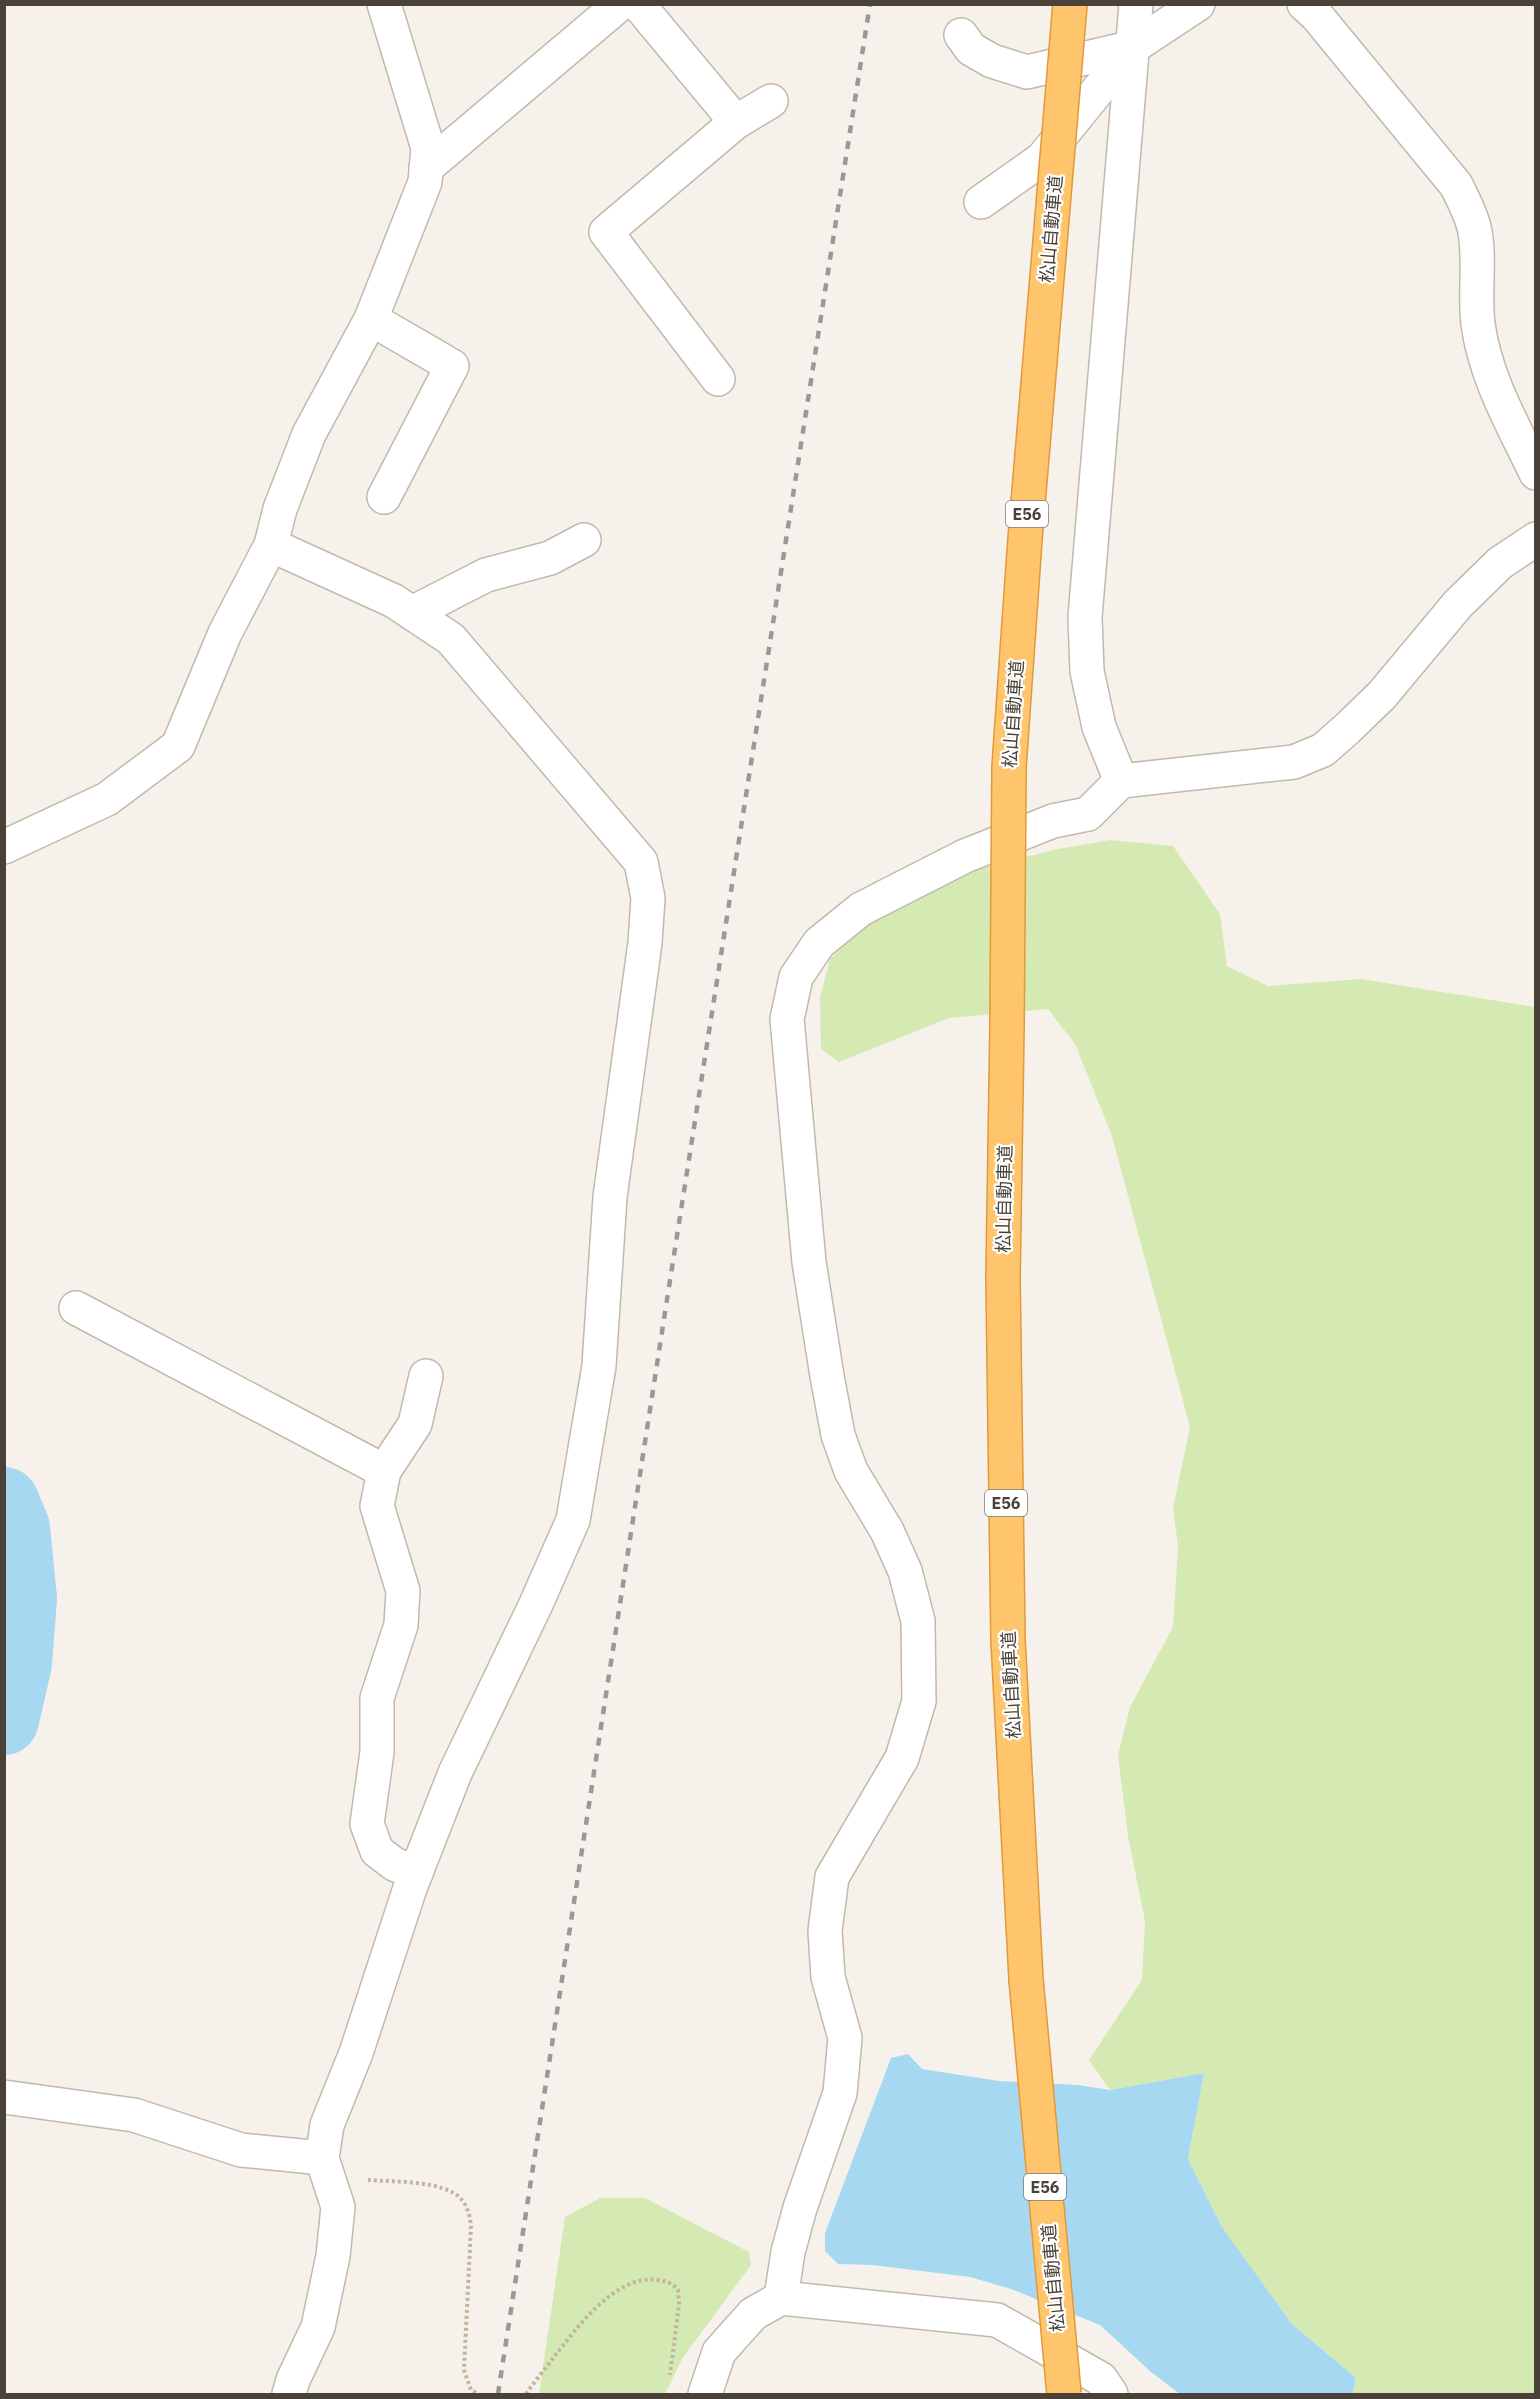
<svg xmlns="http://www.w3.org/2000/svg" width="1540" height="2399" font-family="'IBM Plex Sans','Noto Sans JP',sans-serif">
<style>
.green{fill:#d5eab3}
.water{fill:#a7d8f2}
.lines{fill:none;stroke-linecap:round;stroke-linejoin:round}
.river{stroke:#a7d8f2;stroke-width:70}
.minor-casing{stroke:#c2b9ad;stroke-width:36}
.highway-casing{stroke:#e19939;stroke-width:36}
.path{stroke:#c4b49e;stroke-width:4;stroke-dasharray:3 3;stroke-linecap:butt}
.minor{stroke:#fff;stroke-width:33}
.highway{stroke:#ffc56c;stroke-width:33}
.rail{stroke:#999;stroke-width:4.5;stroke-dasharray:8 8;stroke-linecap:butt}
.highway-bridge-casing{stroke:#e19939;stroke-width:36;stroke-linecap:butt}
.highway-bridge{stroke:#ffc56c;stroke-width:33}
.labels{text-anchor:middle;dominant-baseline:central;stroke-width:4.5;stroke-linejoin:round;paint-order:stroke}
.shield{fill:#fff;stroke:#807b74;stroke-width:1.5}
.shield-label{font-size:16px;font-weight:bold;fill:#4a4238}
.street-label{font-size:18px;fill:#4a4238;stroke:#fff}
</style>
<rect width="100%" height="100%" fill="#f6f2eb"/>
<g class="green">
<polygon points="1110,840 1173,846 1220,914 1227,966 1268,986 1361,979 1535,1007 1535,2394 1353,2394 1356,2378 1292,2324 1222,2227 1188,2159 1204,2073 1110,2090 1089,2060 1142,1980 1145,1921 1128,1836 1118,1755 1130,1707 1173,1627 1178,1546 1173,1508 1190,1427 1112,1136 1075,1044 1048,1009 949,1018 839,1062 821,1049 820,998 830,959 867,923 957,874 1058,849"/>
<polygon points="600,2198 645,2198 749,2252 751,2265 682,2359 665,2394 539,2394 565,2217"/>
</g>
<polygon class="water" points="908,2054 922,2069 999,2081 1078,2085 1110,2090 1204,2073 1188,2159 1222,2227 1292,2324 1356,2378 1353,2394 1180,2394 1151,2372 1100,2325 1011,2289 970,2277 873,2265 838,2264 825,2251 825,2233 891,2058"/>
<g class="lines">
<polyline class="river" points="4,1502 15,1528 22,1598 17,1663 4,1720"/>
<g class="minor-casing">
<g id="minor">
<polyline points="638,4 736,122"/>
<path d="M1304,4L1317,16L1456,185C1463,199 1470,212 1474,227C1481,257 1474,293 1478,324C1485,377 1513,425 1536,473"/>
<polyline points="961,35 971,49 992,61 1027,72 1133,47 1198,4"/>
<polyline points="426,168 620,4"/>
<polyline points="981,202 1042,159 1133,47"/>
<polyline points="371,319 452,366 384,497"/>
<polyline points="718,379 606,232 736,122 771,101"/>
<polyline points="271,545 394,601 451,639 641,862 648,898 645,943 610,1197 599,1366 573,1520 536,1604 455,1773 410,1888 356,2053 327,2125 322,2158 338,2207 333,2256 318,2327 293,2380 289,2394"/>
<polyline points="412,613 486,575 550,558 584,540"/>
<polyline points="1121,781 1099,727 1087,671 1085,617 1136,4"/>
<polyline points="4,847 107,799 178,746 225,633 271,545 280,509 309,434 371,319 425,182 428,148 384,4"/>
<polyline points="76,1308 384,1471"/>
<polyline points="416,1873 394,1864 377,1851 367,1824 377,1752 377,1698 401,1625 403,1591 377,1506 384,1471 415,1424 426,1376"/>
<polyline points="4,2097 134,2115 241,2150 322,2158"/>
<polyline points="781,2298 788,2252 800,2208 840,2093 845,2038 828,1977 825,1931 832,1877 902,1758 919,1701 918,1621 905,1571 887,1531 851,1471 838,1435 827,1376 809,1262 787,1019 796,977 819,943 861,909 965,856 1053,821 1088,814 1121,781 1294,762 1323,750 1348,728 1382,695 1458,604 1500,563 1536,539"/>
<polyline points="705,2394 719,2352 753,2314 781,2298 997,2320 1101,2379 1111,2394"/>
</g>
</g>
<g class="highway-casing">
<polyline id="highway" points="1007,1026 1003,1278 1008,1640 1026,1979"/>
</g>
<g class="path">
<path d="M368,2180C393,2182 446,2180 462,2200C468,2207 470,2217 471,2226L464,2370L471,2390L478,2394"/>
<path d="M526,2394C534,2382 545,2369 554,2357C577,2328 615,2274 658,2280C666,2281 673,2283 678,2290L679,2305L670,2375"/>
</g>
<use href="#minor" class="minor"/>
<use href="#highway" class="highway"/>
<polyline class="rail" points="498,2394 666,1306 870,4"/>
<g class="highway-bridge-casing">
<g id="highway-bridge">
<polyline points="1007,1026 1009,767 1025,539 1070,4"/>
<polyline points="1026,1979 1064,2394"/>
</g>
</g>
<use href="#highway-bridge" class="highway-bridge"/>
</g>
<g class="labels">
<g class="shield">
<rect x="1006" y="501" width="42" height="26" rx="4.5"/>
<rect x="985" y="1490" width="42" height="26" rx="4.5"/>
<rect x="1024" y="2174" width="42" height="26" rx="4.5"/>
</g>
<g class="shield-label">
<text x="1027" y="514">E56</text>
<text x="1006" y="1503">E56</text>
<text x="1045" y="2187">E56</text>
</g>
<g class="street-label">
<text transform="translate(1051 229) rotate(-85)">松山自動車道</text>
<text transform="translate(1013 714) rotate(-86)">松山自動車道</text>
<text transform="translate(1004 1199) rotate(-89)">松山自動車道</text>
<text transform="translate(1011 1685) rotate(-93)">松山自動車道</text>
<text transform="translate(1053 2278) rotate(-95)">松山自動車道</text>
</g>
</g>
<rect width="1540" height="2399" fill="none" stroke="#4a4238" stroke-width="12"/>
</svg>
